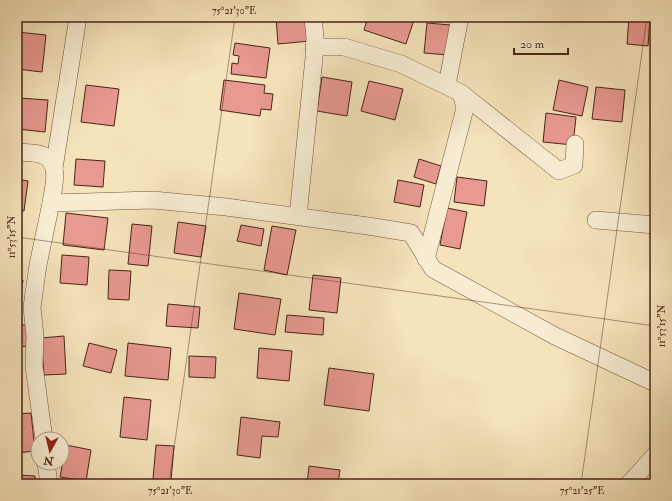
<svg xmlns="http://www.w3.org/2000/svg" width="672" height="501" font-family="'IM FELL Double Pica',serif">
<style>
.building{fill:#e89990;stroke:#482517}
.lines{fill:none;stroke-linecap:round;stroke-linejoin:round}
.minor-casing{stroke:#735440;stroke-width:18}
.minor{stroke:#f8edd3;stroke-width:17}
.ticks{fill:none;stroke:#482517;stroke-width:1;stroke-opacity:0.45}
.neatline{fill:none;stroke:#482517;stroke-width:1.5}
.ticks-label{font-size:10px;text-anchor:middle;fill:#482517}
</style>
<rect width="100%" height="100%" fill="#f5e3bb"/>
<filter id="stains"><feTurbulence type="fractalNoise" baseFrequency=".005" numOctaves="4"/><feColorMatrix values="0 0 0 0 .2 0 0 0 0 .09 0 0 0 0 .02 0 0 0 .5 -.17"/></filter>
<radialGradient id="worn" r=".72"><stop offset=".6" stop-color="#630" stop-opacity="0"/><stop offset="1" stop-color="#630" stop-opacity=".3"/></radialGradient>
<g class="building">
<polygon points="276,17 308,17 310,41 278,44"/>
<polygon points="368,17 404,17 414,20 406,44 364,30"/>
<polygon points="629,17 650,17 648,46 627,44"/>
<polygon points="427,23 451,25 448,55 424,53"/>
<polygon points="17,32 46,35 42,72 17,69"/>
<polygon points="235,43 270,48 266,78 231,74 232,63 238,64 239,56 233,55"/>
<polygon points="322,77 352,82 347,116 317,111"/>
<polygon points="224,80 265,85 264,93 273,94 271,110 261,109 260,116 220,110"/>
<polygon points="559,80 588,87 582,116 553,110"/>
<polygon points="369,81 403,89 395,120 361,111"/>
<polygon points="86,85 119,89 114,126 81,122"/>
<polygon points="596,87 625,90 622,122 592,119"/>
<polygon points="19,98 48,100 45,132 17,129"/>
<polygon points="546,113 576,117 573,145 543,142"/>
<polygon points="76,159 105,161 103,187 74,185"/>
<polygon points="419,159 441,166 436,184 414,177"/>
<polygon points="457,177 487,181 484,206 454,202"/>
<polygon points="17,179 28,181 24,211 17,210"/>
<polygon points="398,180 424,185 420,207 394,202"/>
<polygon points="447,208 467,212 460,249 440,245"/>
<polygon points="66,213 108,218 104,250 63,245"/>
<polygon points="178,222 206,226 201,257 174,253"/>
<polygon points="132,224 152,226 148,266 128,264"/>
<polygon points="241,225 264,229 261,246 237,241"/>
<polygon points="272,226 296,230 287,275 264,270"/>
<polygon points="62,255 89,257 87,285 60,283"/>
<polygon points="655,257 655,280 651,279"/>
<polygon points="109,270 131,271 129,300 108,299"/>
<polygon points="313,275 341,278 337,313 309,310"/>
<polygon points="17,280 23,280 18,308 17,307"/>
<polygon points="239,293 281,299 275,335 234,329"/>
<polygon points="168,304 200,307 198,328 166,326"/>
<polygon points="287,315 324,318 323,335 285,332"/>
<polygon points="17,325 28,325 29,346 17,347"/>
<polygon points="64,336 66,374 44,375 41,338"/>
<polygon points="89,343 117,350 111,373 83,366"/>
<polygon points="128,343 171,348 168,380 125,376"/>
<polygon points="259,348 292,351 289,381 257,378"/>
<polygon points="189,356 216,357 215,378 189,377"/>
<polygon points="329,368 374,374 369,411 324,405"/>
<polygon points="124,397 151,400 147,440 120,437"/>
<polygon points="31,413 35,451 17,453 17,414"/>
<polygon points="241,417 280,422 278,437 262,436 260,458 237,455"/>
<polygon points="66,445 91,450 86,481 60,477"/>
<polygon points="156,445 174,446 171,481 153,479"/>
<polygon points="309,466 340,470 338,484 307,484"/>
<polygon points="655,471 655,484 652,484 649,482"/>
<polygon points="17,475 35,476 35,484 17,484"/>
</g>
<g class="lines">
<g class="minor-casing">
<g id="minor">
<polyline points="314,47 344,47 401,64 461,93 465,108 426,259"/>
<polyline points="447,85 460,17"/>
<polyline points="461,93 559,171 574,165 575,144"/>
<path d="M17,152C25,153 35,152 42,155C62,161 53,189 51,203"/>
<polyline points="54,168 78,17"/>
<polyline points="298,216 314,58 315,38 313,17"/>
<polyline points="596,220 655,225"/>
<polyline points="44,439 34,366 35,336 32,307 38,265 51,203 153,200 226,207 368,226 411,233 433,269 555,336 655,383"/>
<polyline points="46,463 49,484"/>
<polyline points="629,484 655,455"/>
</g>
</g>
<use href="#minor" class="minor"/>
</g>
<path class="ticks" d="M17,237L655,326M169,484L235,17M581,484L647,17"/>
<rect width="672" height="501" fill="none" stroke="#f5e3bb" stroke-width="44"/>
<g transform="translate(50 451) rotate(188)"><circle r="19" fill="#f8edd3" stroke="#b29d88"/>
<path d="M0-3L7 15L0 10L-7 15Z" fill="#8f2418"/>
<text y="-6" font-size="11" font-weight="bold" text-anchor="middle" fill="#482517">N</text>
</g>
<path d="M514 48v6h54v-6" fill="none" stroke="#482517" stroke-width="2"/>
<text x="520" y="48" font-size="12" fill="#482517" stroke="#f8edd3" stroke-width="3" paint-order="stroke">20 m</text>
<rect x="22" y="22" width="628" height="457" class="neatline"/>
<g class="ticks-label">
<text x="234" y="14">75°21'30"E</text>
<text transform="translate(11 237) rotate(-90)" y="4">11°53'15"N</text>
<text transform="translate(661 326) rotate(-90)" y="4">11°53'15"N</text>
<text x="170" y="494">75°21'30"E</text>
<text x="582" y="494">75°21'25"E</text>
</g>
<rect width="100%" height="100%" filter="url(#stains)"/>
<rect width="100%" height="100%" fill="url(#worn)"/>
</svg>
